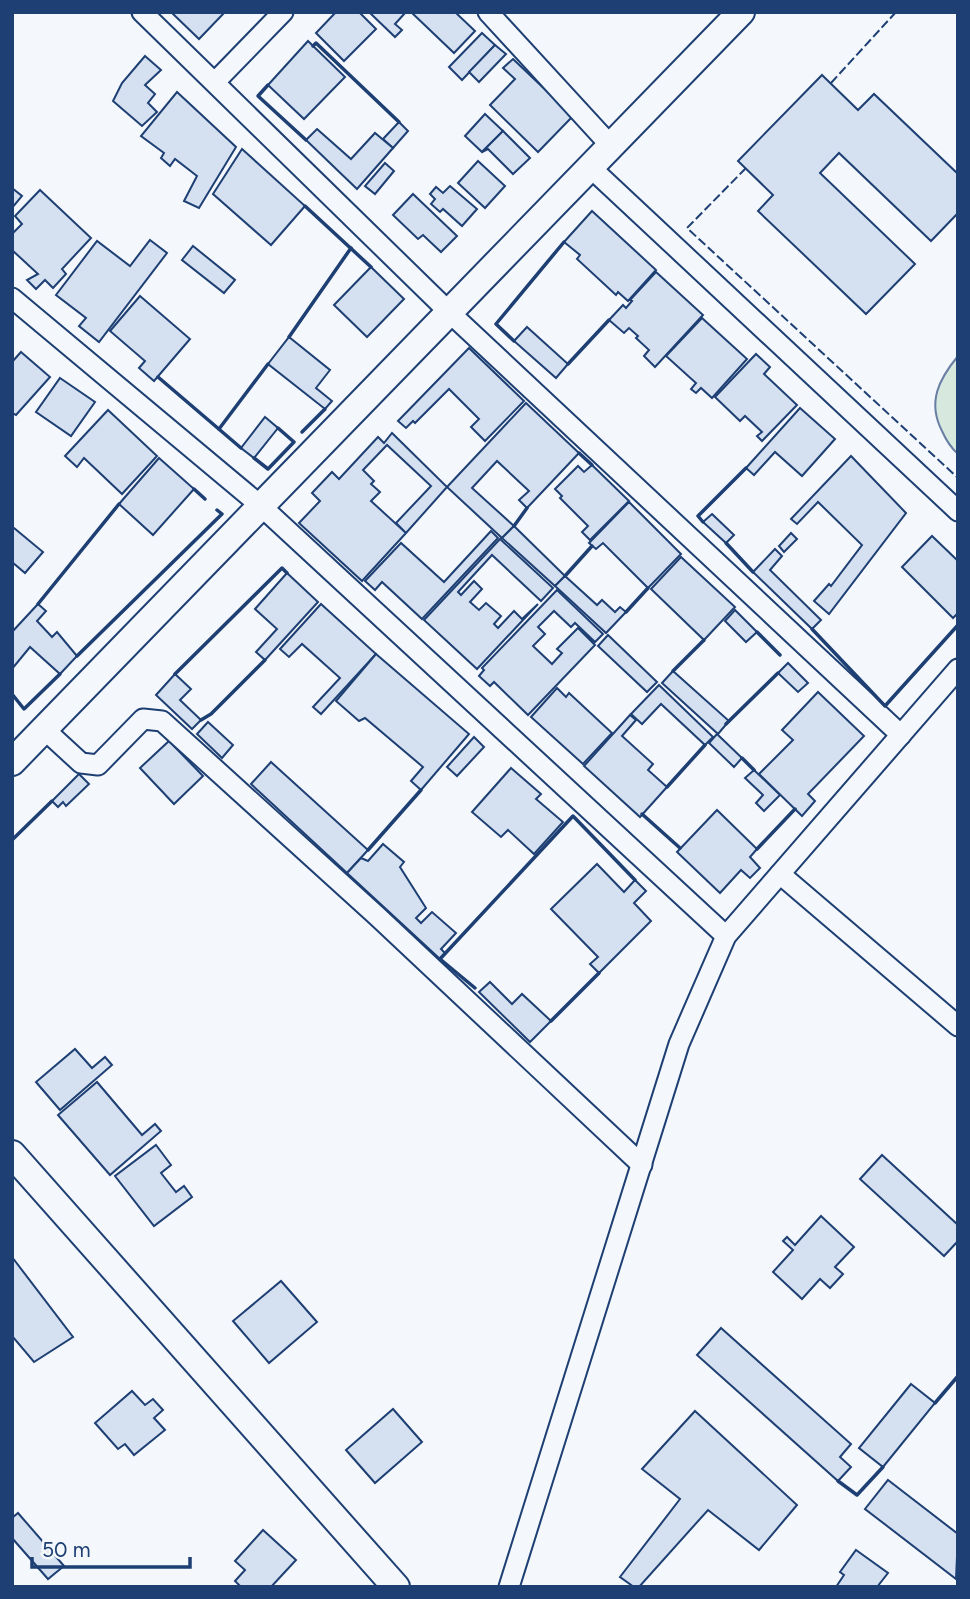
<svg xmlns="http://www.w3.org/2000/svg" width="970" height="1599" font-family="Figtree,sans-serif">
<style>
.green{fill:#d7e8df;stroke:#687fa3;stroke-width:2}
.building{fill:#d5e0f0;stroke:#1d3f73;stroke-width:2}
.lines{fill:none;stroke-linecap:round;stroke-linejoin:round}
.street-casing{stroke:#1d3f73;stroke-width:23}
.secondary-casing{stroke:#1d3f73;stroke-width:30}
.street{stroke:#f4f7fb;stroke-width:19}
.secondary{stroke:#f4f7fb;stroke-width:26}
.fence{stroke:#1d3f73;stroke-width:2;stroke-dasharray:9 3.5;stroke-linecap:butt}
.wall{stroke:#1d3f73;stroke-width:3.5}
</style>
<rect width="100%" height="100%" fill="#f4f7fb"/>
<path class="green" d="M958,356V454C950,447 946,440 942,431C927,402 939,379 958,356Z"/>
<g class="building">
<polygon points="171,12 225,12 199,39"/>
<polygon points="336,12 359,12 376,29 344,61 316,33"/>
<polygon points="369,12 406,12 395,24 402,30 395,37"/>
<polygon points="411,12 455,12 475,31 454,53"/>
<polygon points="482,33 495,45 462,80 449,67"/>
<polygon points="308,41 345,77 304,119 268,85"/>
<polygon points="495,45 506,54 479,82 469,72"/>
<polygon points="145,56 161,70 145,85 155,94 148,103 157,112 142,126 113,101 122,83"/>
<polygon points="513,59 573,116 538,152 490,105 515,79 503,68"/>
<polygon points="822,75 858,110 874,94 958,174 958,213 931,241 839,153 820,173 915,264 866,314 758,211 773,195 738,161"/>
<polygon points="177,92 236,147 199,208 184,201 197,176 175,159 170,166 161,158 164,153 141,136"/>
<polygon points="485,114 503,131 482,152 465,136"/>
<polygon points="399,122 408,131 393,148 383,139"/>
<polygon points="317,129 351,159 375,133 393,148 357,189 306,140"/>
<polygon points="503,131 530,158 513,174 488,149 482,152"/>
<polygon points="242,149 305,206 271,245 213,194"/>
<polygon points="478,161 505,186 485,208 458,183"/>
<polygon points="385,163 394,171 375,194 365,186"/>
<polygon points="450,186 477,209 462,226 443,209 440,212 431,204 435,199 430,194 436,187 443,193"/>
<polygon points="12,188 22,196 12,208"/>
<polygon points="40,190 91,238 62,269 66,274 53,288 45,280 36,289 27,280 38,274 12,250 12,234 22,224 15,216"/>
<polygon points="413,194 457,236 441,252 423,235 418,239 393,215"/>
<polygon points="592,211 656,270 628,301 618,292 616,295 577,259 580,255 564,242"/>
<polygon points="150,240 167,253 99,342 79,326 86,318 56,295 97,241 130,266"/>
<polygon points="193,246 235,280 224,293 182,260"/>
<polygon points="371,267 404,299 367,337 334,305"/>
<polygon points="656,272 703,315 655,367 644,356 649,350 636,338 638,336 629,328 624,333 609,320 623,305 626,308 632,301 630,300"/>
<polygon points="140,296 190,339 154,381 139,368 145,361 110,331"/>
<polygon points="702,318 747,359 712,398 701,388 696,393 691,389 696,383 666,356"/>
<polygon points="527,327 568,364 556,378 514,341"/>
<polygon points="289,337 330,370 316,388 332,401 325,409 268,364"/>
<polygon points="469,348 524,401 485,441 471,427 479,419 449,389 415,423 413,421 406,428 398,421"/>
<polygon points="21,352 50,377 16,415 12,413 12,362"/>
<polygon points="756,354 770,367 764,374 797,405 762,441 757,436 762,432 745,416 740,421 715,397"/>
<polygon points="60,378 95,402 71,436 36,412"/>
<polygon points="526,403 579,453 527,508 519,500 529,491 497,461 472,488 514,526 502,538 447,487"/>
<polygon points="800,408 835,439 802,476 775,452 754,475 746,468"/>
<polygon points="108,410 157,456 122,494 84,458 77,467 65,456"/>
<polygon points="265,417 278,428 254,458 241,448"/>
<polygon points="392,433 447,487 406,533 396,523 431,486 387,445 363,470 374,481 371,484 380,492 371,501 406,533 362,581 299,523 320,501 312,493 332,472 339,479 378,437 384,443"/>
<polygon points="851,456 906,513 829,614 814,601 829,584 831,586 862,545 818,502 797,524 791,519"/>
<polygon points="159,458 194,489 153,535 119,504"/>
<polygon points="592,465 629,501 590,540 582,532 588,526 560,498 562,496 555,489 578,466 584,472"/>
<polygon points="629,502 681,554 648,588 603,543 596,549 589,543"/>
<polygon points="712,514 734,535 726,543 703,522"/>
<polygon points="514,526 565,576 555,586 502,538"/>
<polygon points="14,528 43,552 25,573 12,562 12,530"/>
<polygon points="491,531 498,538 422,619 382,582 375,590 365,581 401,543 444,582"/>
<polygon points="791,533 797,539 784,552 779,546"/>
<polygon points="932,536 958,561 958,613 953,618 902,567"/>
<polygon points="500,539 553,588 541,601 492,555 458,592 461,595 474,581 482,589 470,602 479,610 486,603 501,616 494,624 498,628 514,611 522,619 538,604 477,669 424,620"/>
<polygon points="775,549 782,556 770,570 821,620 812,629 753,572"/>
<polygon points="681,557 735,607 704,640 651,589"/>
<polygon points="287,573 318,602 265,660 256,652 277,629 255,609"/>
<polygon points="565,576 597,605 602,600 615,612 620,607 626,612 606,633 555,586"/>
<polygon points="557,590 603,634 595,642 575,623 571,627 554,611 538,627 545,634 533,646 552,664 562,653 557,649 578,628 595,645 528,715 494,682 490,686 479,676 484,670 482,668"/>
<polygon points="38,604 46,611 37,621 52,637 57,632 77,656 60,674 30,647 12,669 12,632"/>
<polygon points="321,604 376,654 321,714 313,707 340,678 302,644 289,657 280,649"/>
<polygon points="735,610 757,632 746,642 725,621"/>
<polygon points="608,635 657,682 647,692 598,646"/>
<polygon points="376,654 469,734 421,790 411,781 423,767 365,718 359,721 336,701"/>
<polygon points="788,663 808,683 798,692 778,673"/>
<polygon points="673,671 729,721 718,734 662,683"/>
<polygon points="175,674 191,689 180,700 201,720 192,729 156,695"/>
<polygon points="659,685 713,737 705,745 661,704 642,724 631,714"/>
<polygon points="557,688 566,697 569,693 612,733 583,764 531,717"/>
<polygon points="818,692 864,736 808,794 815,801 802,816 759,774 793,740 782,730"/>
<polygon points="630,715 636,720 622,736 653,764 648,770 667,787 640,817 584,766"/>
<polygon points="208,722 233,745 222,758 197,734"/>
<polygon points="717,734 742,758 734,767 709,743"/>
<polygon points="474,737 484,747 457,776 447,767"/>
<polygon points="169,741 203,776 174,804 140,768"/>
<polygon points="271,762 368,850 347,873 251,784"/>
<polygon points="511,768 541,794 536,799 563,822 534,854 508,830 501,837 472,812"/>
<polygon points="754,770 780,795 764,811 756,803 763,795 745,778"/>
<polygon points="79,774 89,784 66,806 63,802 58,807 52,801"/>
<polygon points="717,810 757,849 750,857 760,868 750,878 741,870 720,893 677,852"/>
<polygon points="383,844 404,862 400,867 426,908 416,918 421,923 432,912 456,933 441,949 445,953 440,959 347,873 361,858 368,861"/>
<polygon points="597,864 624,892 635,880 646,891 634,903 651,921 599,973 590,964 598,957 551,909"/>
<polygon points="490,982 512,1004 522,994 551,1021 530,1042 479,992"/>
<polygon points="75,1049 92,1068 105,1057 112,1065 60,1110 36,1082"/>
<polygon points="97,1082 142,1135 155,1124 161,1131 110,1175 58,1115"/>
<polygon points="156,1145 171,1165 161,1173 176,1192 184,1186 192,1197 154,1226 115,1176"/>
<polygon points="882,1155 958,1225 958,1241 944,1256 860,1179"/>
<polygon points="821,1216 854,1247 835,1267 843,1274 830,1288 820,1279 802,1299 773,1272 793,1250 783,1241 787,1237 795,1245"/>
<polygon points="12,1257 73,1337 34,1362 12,1336"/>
<polygon points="281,1281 317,1322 269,1363 233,1321"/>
<polygon points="721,1328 851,1444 840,1457 851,1467 838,1481 697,1355"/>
<polygon points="911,1384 935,1403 883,1467 859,1448"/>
<polygon points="132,1391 145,1405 153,1399 163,1410 154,1418 165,1430 134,1455 125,1444 118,1449 95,1423"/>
<polygon points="393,1409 422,1442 375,1483 346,1450"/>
<polygon points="695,1411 797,1505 759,1550 708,1510 639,1587 634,1587 620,1577 680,1499 642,1469"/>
<polygon points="888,1480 958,1534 956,1579 865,1509"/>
<polygon points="18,1513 64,1566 48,1579 12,1538 12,1518"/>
<polygon points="263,1530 296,1560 271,1587 241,1587 235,1581 245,1570 235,1561"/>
<polygon points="856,1550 888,1573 877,1587 836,1587 844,1575 840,1572"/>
</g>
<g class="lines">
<g class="street-casing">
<g id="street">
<polyline points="142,12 449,312 901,735"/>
<polyline points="488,12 611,146"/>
<polyline points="215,82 283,12"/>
<polyline points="590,167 958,511"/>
<polyline points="12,298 261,506 726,936"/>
<polyline points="44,729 81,763 98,765 143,719 162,721 377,916 642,1165"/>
<polyline points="780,874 958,1026"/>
<polyline points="509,1587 679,1044 726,936 958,669"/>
</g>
</g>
<g class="secondary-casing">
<g id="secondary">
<polyline points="12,762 741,12"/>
<polyline points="12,1154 396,1587"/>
</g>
</g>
<use href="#street" class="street"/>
<use href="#secondary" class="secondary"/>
<g class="fence">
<polyline points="831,83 896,12"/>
<polyline points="746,168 687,228 958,478"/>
</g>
<g class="wall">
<polyline points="313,46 316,43 399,122"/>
<polyline points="268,85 258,96 306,140"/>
<polyline points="305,206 371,267"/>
<polyline points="289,337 351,248"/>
<polyline points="514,341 496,324 564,242"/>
<polyline points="568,364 609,320"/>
<polyline points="158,377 241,448"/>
<polyline points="219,429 268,364"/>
<polyline points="302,432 325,409"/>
<polyline points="579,453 592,465"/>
<polyline points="254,458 268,469 294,442 278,428"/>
<polyline points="194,489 205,499"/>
<polyline points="703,522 698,516 746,468"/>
<polyline points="514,526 527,508"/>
<polyline points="726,543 753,572"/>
<polyline points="565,576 592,546"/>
<polyline points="38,604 119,504"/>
<polyline points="626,612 648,588"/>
<polyline points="812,629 885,706 958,625"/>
<polyline points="757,632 780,655"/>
<polyline points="77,656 222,514 217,510"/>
<polyline points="673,671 704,640"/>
<polyline points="175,674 282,568 287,573"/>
<polyline points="12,694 24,709 60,674"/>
<polyline points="201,720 211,714 265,660"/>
<polyline points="726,724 778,673"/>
<polyline points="742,758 754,770"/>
<polyline points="667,787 705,745"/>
<polyline points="642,814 680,848"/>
<polyline points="12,840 52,801"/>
<polyline points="757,849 795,809"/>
<polyline points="368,850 421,790"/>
<polyline points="475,988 440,959 573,816 635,880"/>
<polyline points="551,1021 599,973"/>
<polyline points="935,1403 958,1376"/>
<polyline points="838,1481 857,1495 883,1467"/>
</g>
</g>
<rect width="970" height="1599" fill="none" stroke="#1d3f73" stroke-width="28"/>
<path d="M32 1557v10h158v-10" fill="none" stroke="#1d3f73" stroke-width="3.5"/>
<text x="42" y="1557" font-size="21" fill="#1d3f73" stroke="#f4f7fb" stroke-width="5" paint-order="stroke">50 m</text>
</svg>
